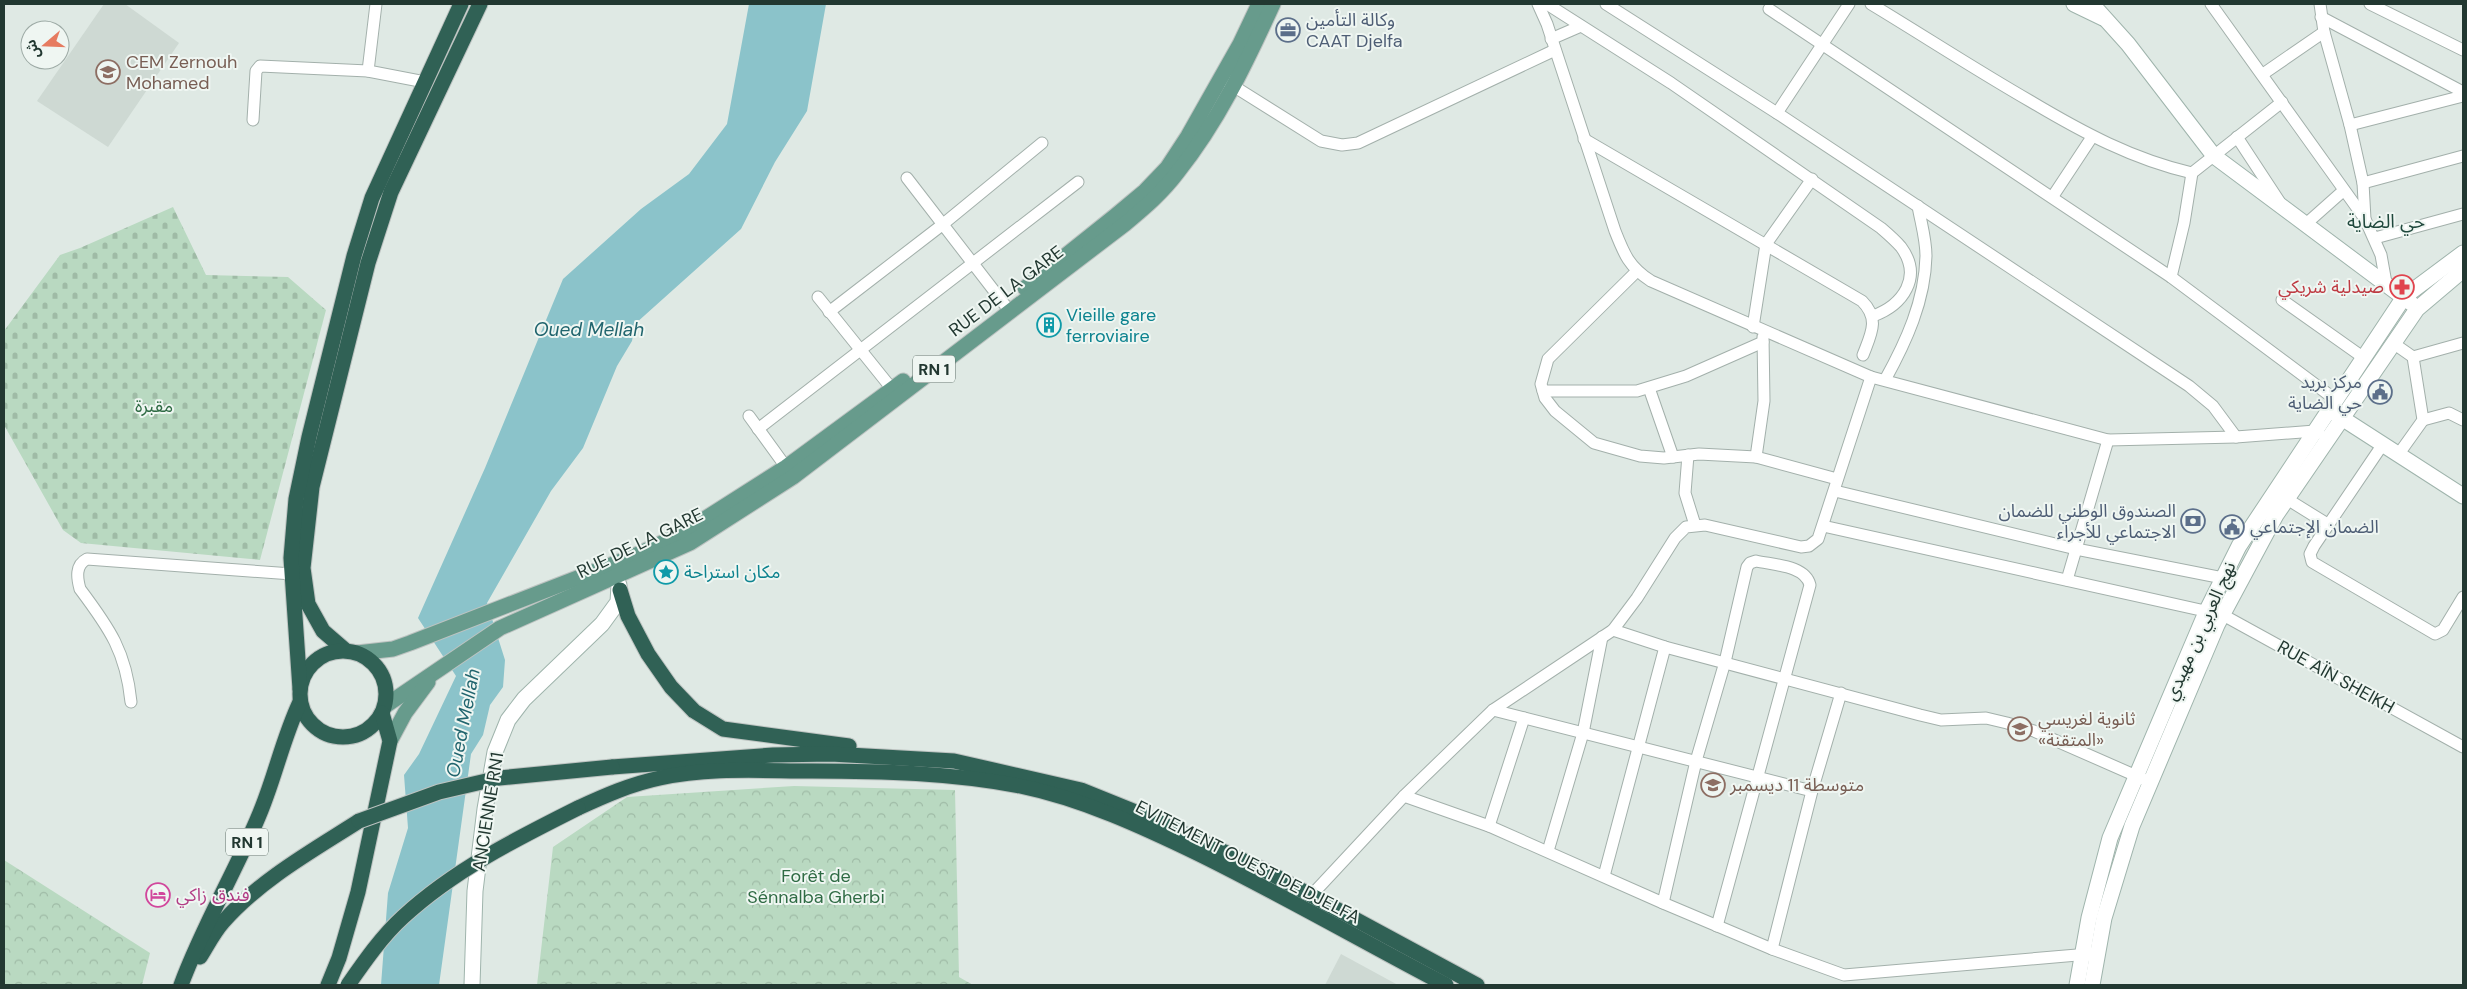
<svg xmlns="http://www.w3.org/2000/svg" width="2467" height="989" font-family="'DM Sans','Noto Sans Arabic',sans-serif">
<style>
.built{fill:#ced9d3}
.forest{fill:url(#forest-crowns)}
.cemetery{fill:url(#cemetery-stones)}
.water{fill:#8bc3ca}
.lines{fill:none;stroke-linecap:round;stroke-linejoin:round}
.street-casing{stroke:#a3b0ab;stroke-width:13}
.secondary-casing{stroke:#9fb4ac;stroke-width:17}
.primary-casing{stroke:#bdc3c1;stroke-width:17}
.highway-casing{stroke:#bdc3c1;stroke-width:17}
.street{stroke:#fff;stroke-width:11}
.secondary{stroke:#fff;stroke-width:15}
.primary{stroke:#679b8c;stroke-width:15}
.highway{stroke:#306155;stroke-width:15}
.highway-bridge-casing{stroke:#bdc3c1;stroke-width:17;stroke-linecap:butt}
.highway-bridge{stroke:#306155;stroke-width:15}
.labels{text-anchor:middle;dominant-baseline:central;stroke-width:4;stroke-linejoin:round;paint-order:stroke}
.shield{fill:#eff6f2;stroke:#60716b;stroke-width:1}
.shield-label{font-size:16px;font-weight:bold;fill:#223831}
.service-label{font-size:18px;fill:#4e5e75;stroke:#eff6f2;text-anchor:start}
.education-label{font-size:18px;fill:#785e54;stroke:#eff6f2;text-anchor:start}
.health-label{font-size:18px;fill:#be3a42;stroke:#eff6f2;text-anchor:end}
.street-label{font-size:18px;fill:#223831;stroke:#eff6f2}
.culture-label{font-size:18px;fill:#0d838f;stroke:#eff6f2;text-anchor:start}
.park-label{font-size:18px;fill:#2f6b44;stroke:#eff6f2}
.hotel-label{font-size:18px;fill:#b23c85;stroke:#eff6f2;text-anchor:start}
.neighbourhood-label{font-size:19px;fill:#1f483c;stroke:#eff6f2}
.water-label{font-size:19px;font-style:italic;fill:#21656e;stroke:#eff6f2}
</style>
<defs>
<pattern id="forest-crowns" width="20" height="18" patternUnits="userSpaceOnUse" patternTransform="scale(1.25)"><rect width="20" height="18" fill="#b9d9c1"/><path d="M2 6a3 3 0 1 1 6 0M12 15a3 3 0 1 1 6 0" fill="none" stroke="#9fbba6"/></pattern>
<pattern id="cemetery-stones" width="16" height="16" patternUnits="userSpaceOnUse" patternTransform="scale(1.25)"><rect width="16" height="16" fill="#b9d9c1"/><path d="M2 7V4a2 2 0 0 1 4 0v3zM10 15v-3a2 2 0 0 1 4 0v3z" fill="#9fbba6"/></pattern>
</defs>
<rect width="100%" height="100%" fill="#dfe9e4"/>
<g class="built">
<polygon points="104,4 125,4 179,43 108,147 37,101"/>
<polygon points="1341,954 1398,985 1325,985"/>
</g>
<g class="forest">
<polygon points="794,786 955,790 959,977 973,985 537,985 553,847 627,797"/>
<polygon points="4,860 150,953 142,985 4,985"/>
</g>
<polygon class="cemetery" points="173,207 206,275 288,277 326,310 260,560 81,543 63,530 4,425 4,331 60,255 80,248"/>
<polygon class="water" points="749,4 826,4 807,111 775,162 741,229 635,324 632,341 617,366 583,448 551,491 487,603 505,660 503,687 490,705 483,735 471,754 439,985 381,985 388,893 408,828 404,775 419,754 456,676 418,618 485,468 563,279 641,209 689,174 727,124"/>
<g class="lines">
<g class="street-casing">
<g id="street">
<path d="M1538,4L1547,24L1615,231C1624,254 1629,267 1651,281L1871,377L2108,440L2236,437L2315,431L2319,433"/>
<path d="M1547,4L1671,83L1881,228C1888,234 1895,240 1901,247C1923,277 1903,305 1873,316"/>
<polyline points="1606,4 1777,113 2189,386 2213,406 2236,437"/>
<path d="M1871,4C1924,36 1976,70 2030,101C2082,132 2132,159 2192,173"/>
<polyline points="2211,4 2365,219"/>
<polyline points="2320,4 2324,32 2350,125 2363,183 2365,219 2381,255 2386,283"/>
<polyline points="2370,4 2463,50"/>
<polyline points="1769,9 2171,277 2336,400"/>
<polyline points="2321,17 2463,92"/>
<polyline points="1551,39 1581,26"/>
<polyline points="368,71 376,4"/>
<polyline points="2263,74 2324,32"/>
<polyline points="1227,82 1321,141 1342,145 1358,143 1555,50"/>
<polyline points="1777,113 1849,4"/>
<polyline points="253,120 256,71 260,66 368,71 425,82"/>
<polyline points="2350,125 2463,96"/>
<polyline points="2237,137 2279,201"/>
<path d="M1584,139L1862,301C1880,319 1871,334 1863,355"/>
<polyline points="907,178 1005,305"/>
<polyline points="2363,183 2463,156"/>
<polyline points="2053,196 2092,137"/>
<polyline points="2307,223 2343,191"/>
<polyline points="2375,238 2463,214"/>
<polyline points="1636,272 1548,359 1541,384 1545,398 1555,411 1594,443 1640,456 1664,458 1699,454 1756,457 1837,479"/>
<polyline points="2171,277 2184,223 2192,173 2282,102"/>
<polyline points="818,297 892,389"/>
<polyline points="2282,300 2364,358"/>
<polyline points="829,312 942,225 1042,143"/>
<polyline points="1753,327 1766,244 1812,179"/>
<polyline points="2393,343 2413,357 2463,343"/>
<path d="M1885,380C1906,342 1925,301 1926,256C1926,239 1921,223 1918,206"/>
<polyline points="1649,388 1673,457"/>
<polyline points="1543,391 1637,391 1686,376 1763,342"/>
<polyline points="749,416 786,467"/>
<polyline points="2423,420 2449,413 2463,420"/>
<polyline points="758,429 1078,182"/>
<polyline points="2383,444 2314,546 2310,554 2312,562 2435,634 2443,630 2463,597"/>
<polyline points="1688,455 1685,493 1695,525"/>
<polyline points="2398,455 2423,420 2413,357"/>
<polyline points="1756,457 1764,401 1763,337"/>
<polyline points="1835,491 2076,549 2223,578"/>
<polyline points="2287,499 2329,525"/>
<polyline points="1823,526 2223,615 2463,747"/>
<polyline points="2067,580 2108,440"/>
<polyline points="1613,630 1665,647 1920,715 1941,720 1986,718 2007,723 2034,731 2150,782"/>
<path d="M131,702C126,652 110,629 80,589C77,578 75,565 87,559L292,574"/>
<polyline points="1493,710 1812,791"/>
<polyline points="1404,796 1489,826 1663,903 1772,949 1844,975 2089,954"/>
<polyline points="1489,826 1524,718"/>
<polyline points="1548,851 1583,733 1602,637"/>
<polyline points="1604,876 1665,647"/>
<polyline points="1307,900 1404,796 1493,710 1613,630 1637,598 1675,538 1686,527 1705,525 1801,547 1809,546 1818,539 1871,377"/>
<path d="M1663,903L1696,761L1725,662L1747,567L1750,563L1756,561C1773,565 1805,565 1810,585L1717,926"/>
<polyline points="1772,949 1812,791 1841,693"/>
</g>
</g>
<g class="secondary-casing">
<g id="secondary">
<polyline points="2074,4 2103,18"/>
<polyline points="2092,4 2128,44 2214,156 2411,303"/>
<polyline points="2334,413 2463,496"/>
<polyline points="472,985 475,891 485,809 495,752 508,720 524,699 602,624 618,602 619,585"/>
<polyline points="2077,985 2089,918 2110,838 2207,610 2239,546 2404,297 2463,253"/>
<polyline points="2092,985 2104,918 2132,826 2217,625 2276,515 2417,309 2463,270"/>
</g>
</g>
<g class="primary-casing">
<g id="primary">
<polyline points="1025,288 1115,216 1145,191 1167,168 1188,136 1240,44 1259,4"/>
<polyline points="357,653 393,649 410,643 634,556 681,534 786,467 903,381"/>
<path d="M385,706L500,628L690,543L793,477L1125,224C1144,208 1162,193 1177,173C1218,122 1246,63 1273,4"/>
<polyline points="390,741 405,713 428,682"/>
</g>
</g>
<g class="highway-casing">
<g id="highway">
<polyline points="620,590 628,616 648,654 671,687 694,711 723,729 849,746"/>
<polyline points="345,650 323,631 308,604 303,568 312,487 368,263 391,192 480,4"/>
<circle cx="343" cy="694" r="43"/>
<polyline points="300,689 291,558 296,499 309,437 354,256 372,198 461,4"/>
<polyline points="612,767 773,755 831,754 954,761 1081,790 1143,815 1262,869 1477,985"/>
<path d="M578,808C604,796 631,784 660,778C709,767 763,771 812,771C882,771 951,773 1020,786C1083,799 1143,827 1201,855C1284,896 1364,942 1446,985"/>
<path d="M200,957C207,946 214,932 223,922C260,880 312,851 359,821"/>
<path d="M181,985C202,928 233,876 257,820C274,782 282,740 300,702"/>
<polyline points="328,985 339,958 358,892 390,741 382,713"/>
</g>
</g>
<use href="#street" class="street"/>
<use href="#secondary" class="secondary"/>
<use href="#primary" class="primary"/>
<use href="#highway" class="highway"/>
<g class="highway-bridge-casing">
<g id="highway-bridge">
<polyline points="359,821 439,792 499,778 612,767"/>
<path d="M348,985C364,962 382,936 403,917C454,870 516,839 578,808"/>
</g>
</g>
<use href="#highway-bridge" class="highway-bridge"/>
</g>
<defs>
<g id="office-ring" transform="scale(1.25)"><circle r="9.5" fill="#eff6f2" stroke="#5c6f8a" stroke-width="1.5"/><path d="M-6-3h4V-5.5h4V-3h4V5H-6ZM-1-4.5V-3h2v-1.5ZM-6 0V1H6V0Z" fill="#5c6f8a"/></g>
<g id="school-ring" transform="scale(1.25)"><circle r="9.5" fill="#eff6f2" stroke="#8d6e63" stroke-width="1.5"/><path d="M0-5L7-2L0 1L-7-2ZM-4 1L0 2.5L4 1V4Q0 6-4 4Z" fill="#8d6e63"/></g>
<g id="pharmacy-ring" transform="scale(1.25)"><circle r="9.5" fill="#eff6f2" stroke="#e0444e" stroke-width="1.5"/><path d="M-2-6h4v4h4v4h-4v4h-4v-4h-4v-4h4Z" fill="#e0444e"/></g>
<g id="building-ring" transform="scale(1.25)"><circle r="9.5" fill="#eff6f2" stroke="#0f9aa8" stroke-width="1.5"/><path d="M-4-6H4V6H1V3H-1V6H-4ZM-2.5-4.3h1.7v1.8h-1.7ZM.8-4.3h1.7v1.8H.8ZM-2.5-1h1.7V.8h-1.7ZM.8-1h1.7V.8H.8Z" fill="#0f9aa8"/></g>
<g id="civic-ring" transform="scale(1.25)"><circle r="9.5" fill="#eff6f2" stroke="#5c6f8a" stroke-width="1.5"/><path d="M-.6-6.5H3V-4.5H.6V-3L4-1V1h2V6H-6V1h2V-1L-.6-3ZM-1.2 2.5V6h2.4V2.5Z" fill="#5c6f8a"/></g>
<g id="bank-ring" transform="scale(1.25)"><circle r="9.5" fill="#eff6f2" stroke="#5c6f8a" stroke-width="1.5"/><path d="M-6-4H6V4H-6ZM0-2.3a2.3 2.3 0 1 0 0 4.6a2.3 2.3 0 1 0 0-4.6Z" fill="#5c6f8a"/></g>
<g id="sight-ring" transform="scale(1.25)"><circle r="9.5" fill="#eff6f2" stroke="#0f9aa8" stroke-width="1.5"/><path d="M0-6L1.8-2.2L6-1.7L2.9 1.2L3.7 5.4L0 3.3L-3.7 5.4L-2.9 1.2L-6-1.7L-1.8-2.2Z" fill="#0f9aa8"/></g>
<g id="hotel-ring" transform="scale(1.25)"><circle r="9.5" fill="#eff6f2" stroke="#d1479c" stroke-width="1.5"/><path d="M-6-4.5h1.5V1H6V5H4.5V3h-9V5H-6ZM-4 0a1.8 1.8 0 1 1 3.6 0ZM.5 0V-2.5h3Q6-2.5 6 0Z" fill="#d1479c"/></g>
</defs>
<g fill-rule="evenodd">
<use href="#office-ring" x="1288" y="30"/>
<use href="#school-ring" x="108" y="72"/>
<use href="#pharmacy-ring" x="2402" y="287"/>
<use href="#building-ring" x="1049" y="325"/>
<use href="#civic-ring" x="2380" y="392"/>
<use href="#bank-ring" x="2193" y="521"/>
<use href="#civic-ring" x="2232" y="527"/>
<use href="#sight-ring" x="666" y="572"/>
<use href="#school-ring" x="2020" y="729"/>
<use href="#school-ring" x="1713" y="785"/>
<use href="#hotel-ring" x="158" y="895"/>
</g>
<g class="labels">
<g class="shield">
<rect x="913" y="355.5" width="42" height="27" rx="4"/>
<rect x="226" y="828.5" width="42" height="27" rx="4"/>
</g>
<g class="shield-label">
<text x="934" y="369">RN 1</text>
<text x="247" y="842">RN 1</text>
</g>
<g class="service-label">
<text x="1306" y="20">وكالة التأمين<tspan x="1306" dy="21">CAAT Djelfa</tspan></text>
<text x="2362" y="382" text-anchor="end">مركز بريد<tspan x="2362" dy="21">حي الضاية</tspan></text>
<text x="2176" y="511" text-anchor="end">الصندوق الوطني للضمان<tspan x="2176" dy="21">الاجتماعي للأجراء</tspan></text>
<text x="2250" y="527">الضمان الإجتماعي</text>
</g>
<g class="education-label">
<text x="126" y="62">CEM Zernouh<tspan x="126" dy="21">Mohamed</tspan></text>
<text x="2038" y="719">ثانوية لغريسي<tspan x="2038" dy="21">«المتقنة»</tspan></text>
<text x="1730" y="785">متوسطة 11 ديسمبر</text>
</g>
<g class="health-label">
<text x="2384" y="287">صيدلية شريكي</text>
</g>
<g class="street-label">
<text transform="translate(1006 291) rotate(-37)">RUE DE LA GARE</text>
<text transform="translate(640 543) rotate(-26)">RUE DE LA GARE</text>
<text transform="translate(2200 631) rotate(-66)">نهج العربي بن مهيدي</text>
<text transform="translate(2336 677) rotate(29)">RUE AÏN SHEIKH</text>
<text transform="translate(488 812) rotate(-81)">ANCIENNE RN1</text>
<text transform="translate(1248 862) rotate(27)">EVITEMENT OUEST DE DJELFA</text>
</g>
<g class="culture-label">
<text x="1066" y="315">Vieille gare<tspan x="1066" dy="21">ferroviaire</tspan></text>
<text x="684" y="572">مكان استراحة</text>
</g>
<g class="park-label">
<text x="154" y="406">مقبرة</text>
<text x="816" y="876">Forêt de<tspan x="816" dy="21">Sénnalba Gherbi</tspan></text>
</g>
<g class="hotel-label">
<text x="176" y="895">فندق زاكي</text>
</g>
<g class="neighbourhood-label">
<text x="2386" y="221">حي الضاية</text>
</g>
<g class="water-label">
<text x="589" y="329">Oued Mellah</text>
<text transform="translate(463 723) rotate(-79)">Oued Mellah</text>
</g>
</g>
<rect width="2467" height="989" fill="none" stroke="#223831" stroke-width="10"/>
<g transform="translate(45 45) rotate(251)"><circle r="24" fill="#eff6f2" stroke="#9daaa5"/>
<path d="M0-4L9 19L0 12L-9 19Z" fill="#e67b60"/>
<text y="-8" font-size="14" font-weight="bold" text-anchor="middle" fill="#223831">ش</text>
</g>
</svg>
